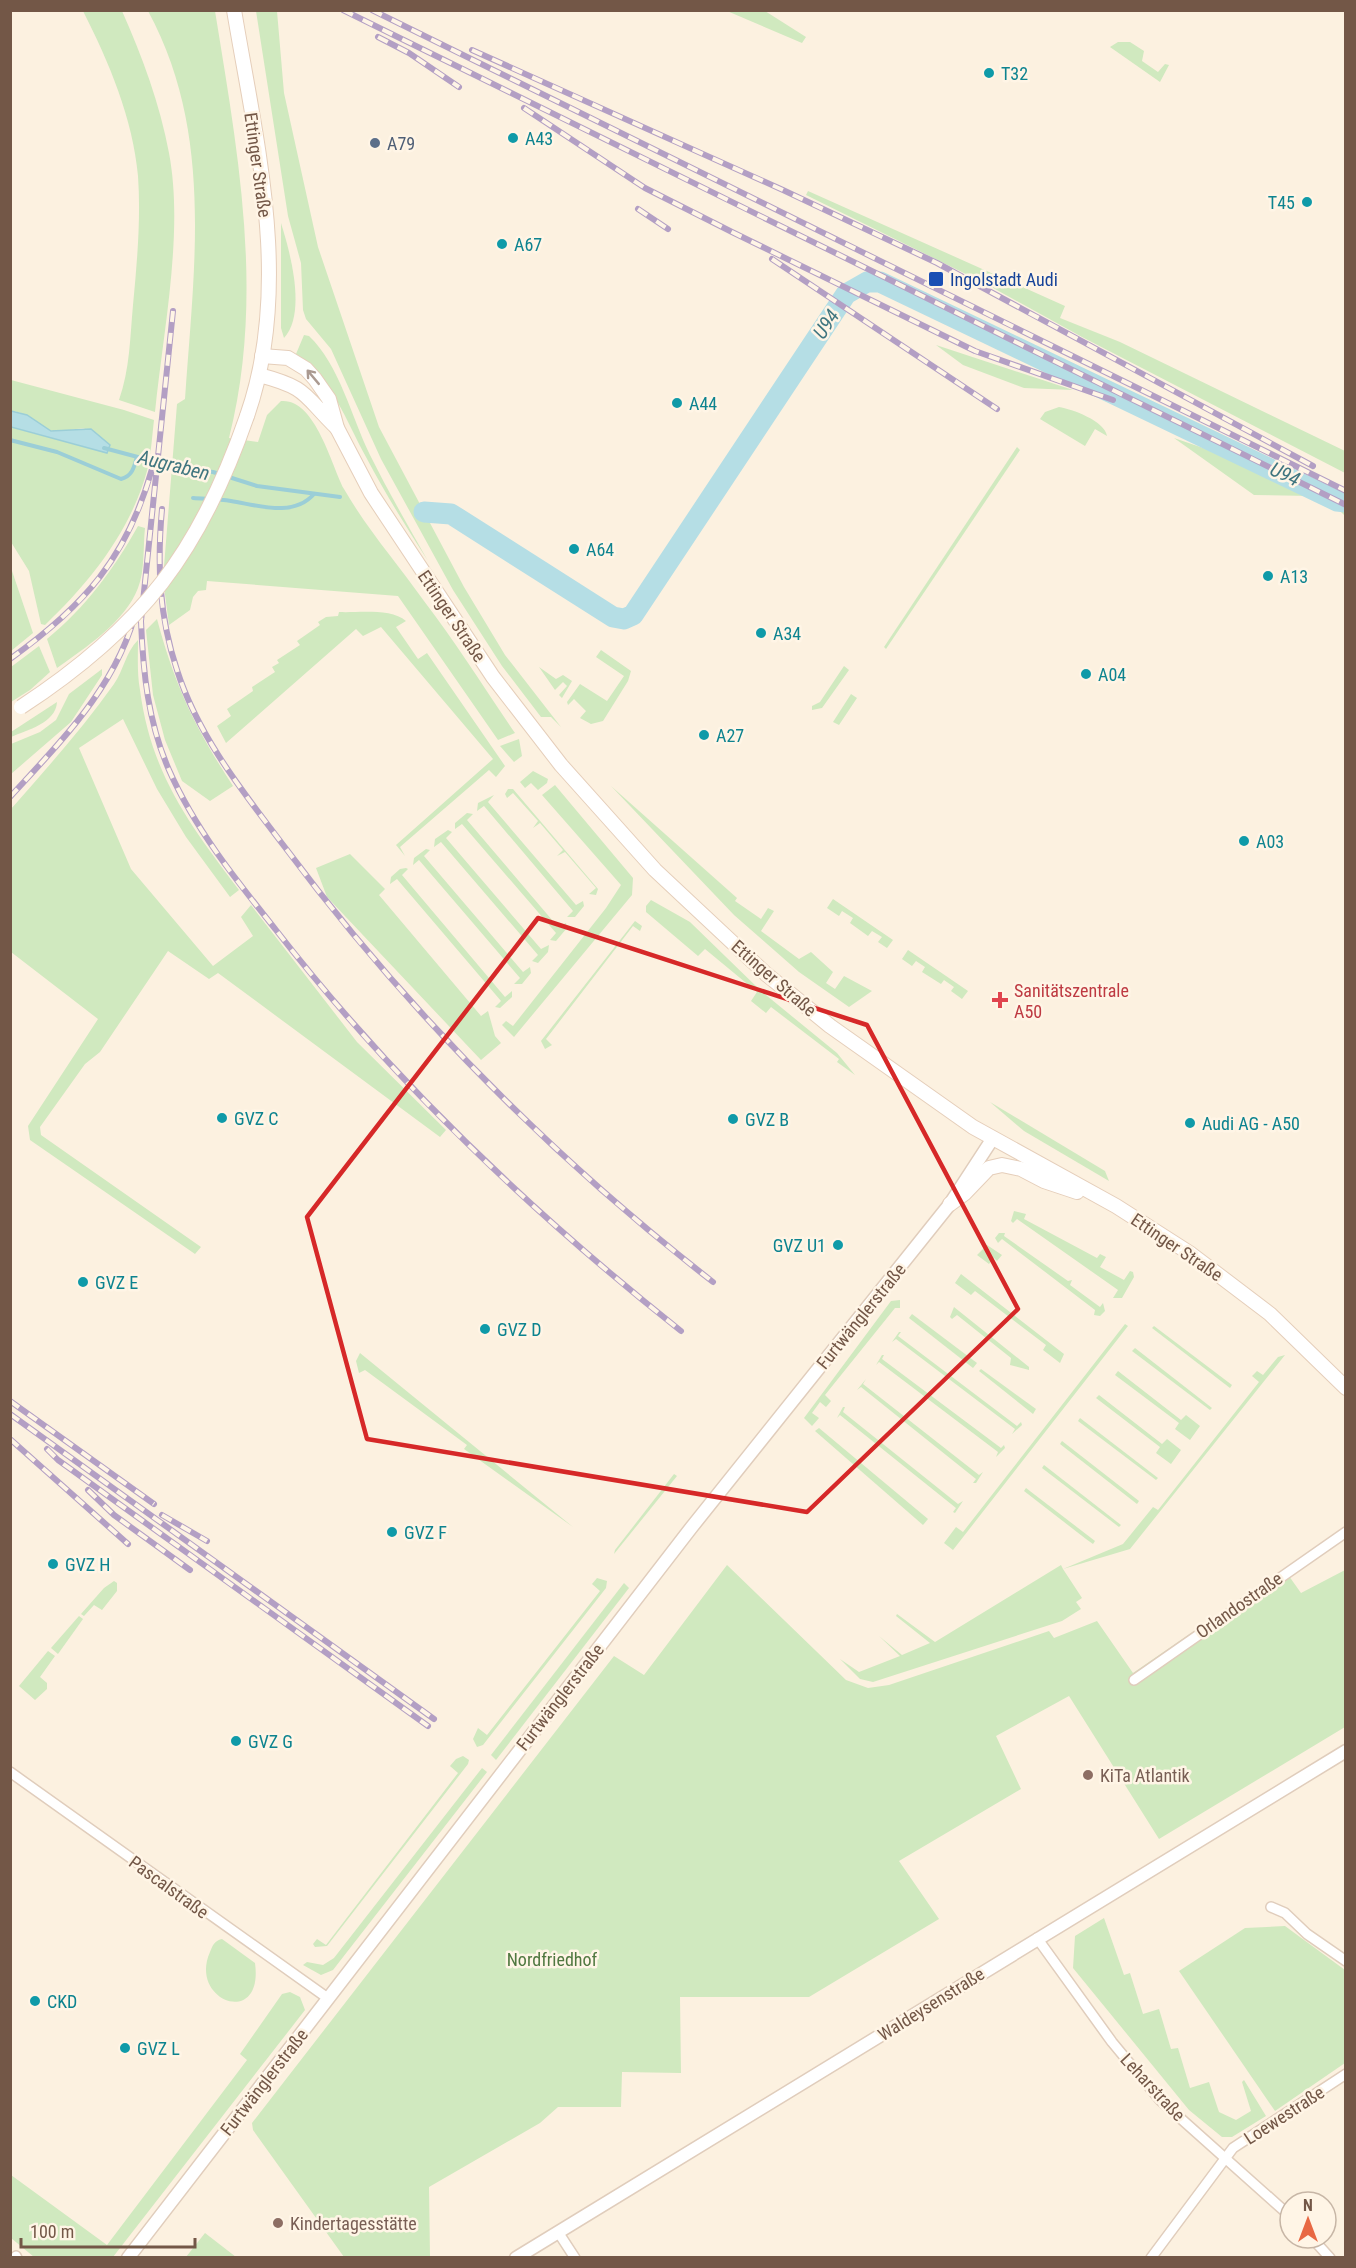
<svg xmlns="http://www.w3.org/2000/svg" width="1356" height="2268" font-family="'Roboto Condensed',sans-serif">
<style>
.green{fill:#d0e9bf}
.water{fill:#b5dee5;stroke:#9bced7;stroke-width:1.5}
.lines{fill:none;stroke-linecap:round;stroke-linejoin:round}
.stream{stroke:#9bced7;stroke-width:4}
.river{stroke:#b5dee5;stroke-width:21}
.minor-casing{stroke:#e0cdbc;stroke-width:12}
.tertiary-casing{stroke:#e0cdbc;stroke-width:15}
.secondary-casing{stroke:#e5ceba;stroke-width:16}
.minor{stroke:#fff;stroke-width:9}
.tertiary{stroke:#fff;stroke-width:12}
.secondary{stroke:#fff;stroke-width:14}
.rail-casing{stroke:#b39fc4;stroke-width:6}
.rail{stroke:#fff5e6;stroke-width:4;stroke-dasharray:11;stroke-linecap:butt}
.secondary-bridge-casing{stroke:#e5ceba;stroke-width:16;stroke-linecap:butt}
.secondary-bridge{stroke:#fff;stroke-width:14}
.oneway{stroke:#ab9a91}
.marked{fill:none;stroke:#d62828;stroke-width:4.5;stroke-linejoin:round}
.culture-dot{fill:#0f9aa8;stroke:#fff5e6;stroke-width:2}
.service-dot{fill:#5c6f8a;stroke:#fff5e6;stroke-width:2}
.transit-dot{fill:#1a4fb4;stroke:#fff5e6;stroke-width:2}
.health-dot{fill:#e0444e;stroke:#fff5e6;stroke-width:2}
.education-dot{fill:#8d6e63;stroke:#fff5e6;stroke-width:2}
.labels{text-anchor:middle;dominant-baseline:central;stroke-width:5;stroke-linejoin:round;paint-order:stroke}
.culture-label{font-size:18px;fill:#0d838f;stroke:#fff5e6;text-anchor:start}
.service-label{font-size:18px;fill:#4e5e75;stroke:#fff5e6;text-anchor:start}
.street-label{font-size:18px;fill:#735747;stroke:#fff5e6}
.transit-label{font-size:18px;fill:#164399;stroke:#fff5e6;text-anchor:start}
.health-label{font-size:18px;fill:#be3a42;stroke:#fff5e6;text-anchor:start}
.education-label{font-size:18px;fill:#785e54;stroke:#fff5e6;text-anchor:start}
.park-label{font-size:18px;fill:#507840;stroke:#fff5e6}
.water-label{font-size:20px;font-style:italic;fill:#3f757f;stroke:#fff5e6}
</style>
<rect width="100%" height="100%" fill="#fcf1e0"/>
<g class="green">
<path d="M83,11H122C142,56 160,104 169,153C184,232 163,332 155,412L119,400C130,369 130,337 133,305C137,263 141,219 138,176C133,119 109,62 83,11Z"/>
<path d="M148,11H215C238,153 265,296 229,438L258,442L267,415L281,401C315,398 331,464 344,489C367,529 397,563 424,601C456,643 485,689 515,733L498,740L398,596L207,581L206,590L198,591L193,597L190,610L169,625L163,579L177,404L185,399C194,267 214,132 148,11Z"/>
<polygon points="256,11 277,11 284,93 318,247 379,427 464,587 505,655 561,727 551,717 541,717 502,666 453,590 381,459 331,349 306,319 303,310 301,263 288,216"/>
<polygon points="727,11 765,11 806,37 802,43"/>
<polygon points="1118,42 1130,42 1144,51 1142,61 1158,72 1165,64 1169,65 1160,82 1110,47"/>
<polygon points="808,191 1065,306 1060,318 1120,342 1345,451 1345,473 1082,337 986,284 806,195"/>
<path d="M281,223C290,252 307,313 284,338L281,328Z"/>
<path d="M304,335L309,336C339,364 352,418 370,455C388,491 408,526 428,561C406,527 385,493 366,457C345,419 333,380 296,354Z"/>
<polygon points="936,345 1073,390 1024,388 963,365"/>
<path d="M11,380L124,410L154,420C152,437 151,455 147,471C130,532 90,582 45,625L41,624L29,571L11,542V427L92,449L102,440C80,417 73,437 49,430C34,426 30,412 11,411Z"/>
<path d="M1059,407C1072,409 1105,421 1107,436L1095,429L1085,446L1040,419L1045,412Z"/>
<polygon points="1174,438 1256,466 1345,508 1345,516 1334,505 1312,496 1254,495"/>
<polygon points="1017,447 1020,450 886,649 884,647"/>
<path d="M138,526L145,528C143,546 145,571 138,588C125,622 85,648 57,668L47,639C85,608 114,569 138,526Z"/>
<polygon points="10,565 33,633 11,651 10,651"/>
<path d="M339,612C358,613 391,608 406,621L396,627L418,659L427,653L505,766L496,777L489,770L400,847L405,856L396,845L493,759L381,627L363,636L356,629L226,743L217,726L231,716L227,709L253,691L252,687L275,672L272,667L279,663L277,660L300,645L297,641L320,625L318,622L326,617L338,616Z"/>
<path d="M157,619C175,686 195,728 233,786L210,801L182,781L165,740L153,695L146,630Z"/>
<path d="M138,640C138,656 137,674 140,690C151,774 190,825 239,890L230,897L186,837L157,789L123,719L79,748L131,869L213,966L253,936L241,917L251,905L357,1042L446,1130L440,1137L218,973L209,979L168,951L100,1052L85,1064L40,1127L41,1135L201,1247L195,1254L30,1140L28,1126L98,1019L11,952V809C46,769 83,728 114,684C124,670 125,653 138,640Z"/>
<polygon points="39,646 50,672 30,690 11,702 11,667"/>
<polygon points="601,650 631,671 628,681 603,721 591,724 580,718 586,711 574,699 568,705 567,702 580,684 607,701 624,676 596,657"/>
<polygon points="844,666 849,670 822,708 812,710 812,706 820,702"/>
<polygon points="539,667 556,679 563,675 572,681 562,698 559,695 567,686 563,682 555,690"/>
<polygon points="102,669 102,675 71,722 11,774 11,744 40,732 56,720 69,694"/>
<polygon points="851,694 857,698 839,725 833,722"/>
<path d="M57,702C56,723 27,730 11,737V732Z"/>
<polygon points="519,739 522,756 514,762 500,746"/>
<polygon points="533,771 548,779 547,783 538,790 531,783 525,788 520,782"/>
<polygon points="555,785 633,878 632,895 514,1037 502,1025 506,1021 513,1026 606,908 621,885 542,795"/>
<polygon points="611,786 737,898 735,901 761,919 768,908 774,911 761,931 799,959 811,952 833,972 826,983 835,989 844,976 872,991 849,1007 799,972 734,915"/>
<polygon points="508,789 513,789 598,889 596,895 589,894 596,888 565,852 557,856 563,850 540,823 533,828 538,821 513,793 507,798 505,794"/>
<polygon points="494,795 488,802 576,905 583,901 584,906 575,917 567,917 573,911 484,806 477,811 478,803"/>
<polygon points="467,813 473,814 467,820 558,927 566,923 567,928 556,941 550,940 556,933 462,824 455,829 455,823"/>
<polygon points="448,830 452,832 446,838 541,949 549,945 548,952 538,963 532,961 538,955 441,842 434,847 435,839"/>
<polygon points="426,849 430,850 424,856 523,972 530,967 531,973 522,984 514,984 520,978 419,860 413,865 414,858"/>
<polygon points="350,854 385,889 379,895 481,1016 488,1011 495,1036 501,1043 481,1060 327,897 316,868"/>
<polygon points="406,868 408,869 402,875 505,997 512,991 512,997 500,1008 495,1007 501,1001 397,879 390,884 391,877 400,869"/>
<polygon points="833,899 893,940 887,948 878,942 882,937 872,931 868,936 850,923 853,918 842,911 839,916 827,908"/>
<polygon points="651,900 690,922 761,991 837,1053 855,1075 837,1062 839,1059 771,1007 766,1013 751,1001 757,992 705,949 698,956 646,912 646,906"/>
<polygon points="635,921 642,926 640,931 633,926 546,1039 552,1045 545,1049 541,1041"/>
<polygon points="908,950 968,991 962,999 951,991 954,987 944,980 941,984 922,972 925,967 916,961 912,966 902,959"/>
<polygon points="990,1102 1105,1171 1109,1181 1024,1131"/>
<polygon points="1014,1211 1026,1214 1024,1219 1097,1258 1100,1254 1106,1257 1100,1267 1124,1280 1130,1271 1133,1272 1134,1277 1122,1298 1113,1298 1118,1290 1017,1219 1013,1223 1011,1221"/>
<polygon points="999,1233 1005,1233 1004,1236 1068,1281 1072,1280 1070,1285 1100,1307 1103,1303 1105,1311 1100,1316 1094,1315 1095,1310 1002,1239 998,1243 995,1238"/>
<polygon points="987,1245 1002,1255 997,1261 994,1258 989,1264 977,1255"/>
<polygon points="961,1274 1064,1354 1060,1363 1043,1350 1046,1345 975,1291 971,1295 955,1283"/>
<polygon points="900,1300 900,1308 895,1308 825,1395 831,1401 826,1407 820,1402 812,1413 819,1418 812,1426 804,1418 891,1301"/>
<polygon points="954,1307 1029,1367 1029,1370 1010,1365 1011,1358 957,1315 952,1319 950,1317"/>
<polygon points="912,1314 977,1363 973,1368 909,1318"/>
<polygon points="1125,1324 1128,1326 953,1550 944,1543 956,1527 963,1532"/>
<polygon points="1154,1326 1232,1385 1230,1388 1152,1328"/>
<polygon points="899,1332 901,1332 898,1336 1017,1426 1021,1422 1022,1425 1012,1434 1015,1429 896,1339 892,1342"/>
<polygon points="1135,1348 1212,1408 1210,1410 1132,1351"/>
<polygon points="360,1353 573,1527 464,1449 467,1445 365,1370 359,1373 356,1361"/>
<polygon points="882,1355 884,1355 882,1359 1001,1448 1004,1445 1005,1448 996,1457 998,1452 879,1362 876,1365"/>
<polygon points="1285,1355 1130,1549 1063,1569 1082,1598 1076,1602 1081,1609 1062,1621 873,1682 860,1679 840,1659 859,1672 900,1656 879,1636 902,1655 930,1643 896,1616 897,1614 935,1642 1061,1565 1063,1569 1123,1544 1153,1507 1158,1510 1259,1382 1252,1376 1257,1371 1263,1375 1278,1357"/>
<polygon points="981,1369 1036,1409 1033,1414 979,1371"/>
<polygon points="1118,1371 1181,1420 1186,1415 1200,1426 1190,1440 1175,1429 1179,1423 1115,1375"/>
<polygon points="866,1379 863,1384 979,1475 983,1472 976,1483 973,1483 976,1479 861,1387 857,1390"/>
<polygon points="1099,1395 1162,1444 1167,1439 1181,1450 1171,1464 1156,1453 1160,1447 1096,1398"/>
<polygon points="843,1407 845,1407 843,1412 958,1504 963,1501 955,1513 953,1512 956,1508 840,1415 837,1418"/>
<polygon points="1080,1418 1158,1478 1156,1480 1078,1421"/>
<polygon points="819,1428 928,1519 923,1525 815,1431"/>
<polygon points="1062,1441 1139,1501 1137,1504 1060,1444"/>
<polygon points="1044,1465 1121,1525 1119,1527 1042,1468"/>
<polygon points="674,1474 677,1476 614,1554 615,1550"/>
<polygon points="1026,1488 1095,1541 1093,1544 1086,1539 1024,1491"/>
<polygon points="727,1565 846,1680 868,1688 889,1685 1049,1631 1054,1638 1097,1621 1133,1673 1284,1569 1301,1593 1345,1570 1345,1727 1159,1839 1069,1696 996,1736 1021,1789 899,1861 939,1919 809,1997 680,1997 681,2073 622,2072 621,2107 558,2107 540,2123 429,2187 430,2257 344,2257 253,2130 252,2123 614,1656 644,1675"/>
<polygon points="597,1578 607,1581 606,1588 483,1745 477,1747 473,1739 478,1728 487,1735 600,1591 592,1584"/>
<polygon points="114,1581 117,1583 117,1591 102,1610 94,1605 84,1616 81,1614 104,1588"/>
<polygon points="624,1583 629,1588 496,1760 491,1755"/>
<polygon points="79,1616 83,1619 58,1654 51,1648"/>
<polygon points="48,1651 55,1656 40,1677 47,1683 47,1689 35,1700 19,1686"/>
<polygon points="463,1756 469,1760 468,1764 327,1946 315,1947 313,1944 317,1939 326,1945 458,1773 450,1766 456,1759"/>
<polygon points="482,1768 487,1772 333,1970 321,1975 303,1965 307,1962 323,1965 334,1958"/>
<polygon points="1104,1918 1124,1975 1130,1973 1143,2014 1159,2009 1171,2049 1178,2048 1190,2088 1209,2082 1219,2112 1236,2120 1251,2111 1242,2082 1244,2080 1266,2116 1232,2137 1222,2137 1189,2110 1073,1968 1075,1936"/>
<polygon points="1285,1926 1345,1970 1345,2063 1275,2111 1179,1971 1245,1928"/>
<path d="M222,1939L255,1963C264,2029 188,2001 210,1952C213,1945 214,1941 222,1939Z"/>
<polygon points="290,1992 300,1997 305,2010 113,2257 34,2257 11,2238 11,2175 107,2245 247,2060 240,2054 282,1994"/>
<polygon points="205,2233 236,2257 186,2257"/>
</g>
<polygon class="water" points="11,411 27,415 51,431 91,429 110,445 107,453 11,427"/>
<g class="lines">
<g class="stream">
<path d="M10,440L57,452L121,479C132,476 134,468 137,457"/>
<polyline points="104,448 179,468 213,472 257,486 340,497"/>
<path d="M193,498C206,499 219,499 231,501C257,505 293,518 314,494"/>
<polyline points="424,512 437,511"/>
</g>
<polyline class="river" points="424,512 451,514 613,617 624,619 633,615 846,294 867,282 880,282 1337,501 1346,502"/>
<g class="minor-casing">
<g id="minor">
<polyline points="1134,1680 1346,1532"/>
<polyline points="10,1772 329,1999"/>
<polyline points="1271,1907 1285,1913 1307,1934 1346,1961"/>
<polyline points="1037,1938 1112,2042 1160,2100 1290,2216"/>
<polyline points="558,2232 575,2258"/>
<polyline points="1312,2238 1330,2258"/>
<polyline points="16,2256 17,2258"/>
<polyline points="1151,2258 1233,2148 1346,2074"/>
</g>
</g>
<g class="tertiary-casing">
<g id="tertiary">
<polyline points="128,2258 691,1528 950,1204 993,1138"/>
<polyline points="516,2258 1346,1751"/>
</g>
</g>
<g class="secondary-casing">
<g id="secondary">
<path d="M234,10C256,142 293,285 247,416"/>
<polyline points="262,356 288,358 306,369 315,379 329,399 337,428 371,493 493,677 561,765 655,870 766,974 830,1026 973,1127 1116,1206 1191,1254 1270,1314 1346,1388"/>
<path d="M259,375C309,388 303,395 337,428"/>
<polyline points="950,1204 965,1193 989,1168 1002,1165 1021,1169 1044,1181 1077,1192"/>
</g>
</g>
<use href="#minor" class="minor"/>
<use href="#tertiary" class="tertiary"/>
<use href="#secondary" class="secondary"/>
<g class="rail-casing">
<g id="rail">
<polyline points="343,10 1346,505"/>
<polyline points="372,10 1346,491"/>
<polyline points="378,37 409,53 459,87"/>
<polyline points="472,50 783,190 937,263 1313,466"/>
<polyline points="524,108 645,188 732,232 975,351 1113,400"/>
<polyline points="638,209 668,229"/>
<polyline points="772,259 997,409"/>
<path d="M173,311L141,621C143,672 148,722 169,770C195,829 236,880 276,930C394,1082 531,1212 681,1331"/>
<path d="M162,509C157,565 159,616 177,670C198,736 243,792 284,846C407,1011 551,1156 713,1282"/>
<path d="M10,659C84,606 127,558 152,469"/>
<path d="M10,797C62,740 119,684 137,607"/>
<polyline points="10,1401 154,1504"/>
<polyline points="10,1414 434,1719"/>
<polyline points="10,1439 128,1544"/>
<polyline points="47,1449 58,1460 428,1726"/>
<polyline points="88,1490 114,1515 190,1570"/>
<polyline points="162,1515 207,1541"/>
</g>
</g>
<use href="#rail" class="rail"/>
<g class="secondary-bridge-casing">
<path id="secondary-bridge" d="M21,707C142,628 200,552 247,416"/>
</g>
<use href="#secondary-bridge" class="secondary-bridge"/>
</g>
<defs><path id="oneway-shaft" d="M-6 0H5M1.5-3L5.5 0L1.5 3" fill="none" stroke-width="1.6" stroke-linecap="round" stroke-linejoin="round" transform="scale(1.5)"/></defs>
<use class="oneway" href="#oneway-shaft" transform="translate(313 377) rotate(-130)"/>
<path class="marked" d="M538,918L867,1025L1018,1309L807,1512L367,1439L307,1217Z"/>
<g class="culture-dot">
<circle cx="989" cy="73" r="6"/>
<circle cx="513" cy="138" r="6"/>
<circle cx="1307" cy="202" r="6"/>
<circle cx="502" cy="244" r="6"/>
<circle cx="677" cy="403" r="6"/>
<circle cx="574" cy="549" r="6"/>
<circle cx="1268" cy="576" r="6"/>
<circle cx="761" cy="633" r="6"/>
<circle cx="1086" cy="674" r="6"/>
<circle cx="704" cy="735" r="6"/>
<circle cx="1244" cy="841" r="6"/>
<circle cx="222" cy="1118" r="6"/>
<circle cx="733" cy="1119" r="6"/>
<circle cx="1190" cy="1123" r="6"/>
<circle cx="838" cy="1245" r="6"/>
<circle cx="83" cy="1282" r="6"/>
<circle cx="485" cy="1329" r="6"/>
<circle cx="392" cy="1532" r="6"/>
<circle cx="53" cy="1564" r="6"/>
<circle cx="236" cy="1741" r="6"/>
<circle cx="35" cy="2001" r="6"/>
<circle cx="125" cy="2048" r="6"/>
</g>
<circle class="service-dot" cx="375" cy="143" r="6"/>
<rect class="transit-dot" x="928" y="271" width="16" height="16" rx="3"/>
<path class="health-dot" d="M997 991h6v6h6v6h-6v6h-6v-6h-6v-6h6z"/>
<g class="education-dot">
<circle cx="1088" cy="1775" r="6"/>
<circle cx="278" cy="2223" r="6"/>
</g>
<g class="labels">
<g class="culture-label">
<text x="1001" y="73">T32</text>
<text x="525" y="138">A43</text>
<text x="1295" y="202" text-anchor="end">T45</text>
<text x="514" y="244">A67</text>
<text x="689" y="403">A44</text>
<text x="586" y="549">A64</text>
<text x="1280" y="576">A13</text>
<text x="773" y="633">A34</text>
<text x="1098" y="674">A04</text>
<text x="716" y="735">A27</text>
<text x="1256" y="841">A03</text>
<text x="234" y="1118">GVZ C</text>
<text x="745" y="1119">GVZ B</text>
<text x="1202" y="1123">Audi AG - A50</text>
<text x="826" y="1245" text-anchor="end">GVZ U1</text>
<text x="95" y="1282">GVZ E</text>
<text x="497" y="1329">GVZ D</text>
<text x="404" y="1532">GVZ F</text>
<text x="65" y="1564">GVZ H</text>
<text x="248" y="1741">GVZ G</text>
<text x="47" y="2001">CKD</text>
<text x="137" y="2048">GVZ L</text>
</g>
<g class="service-label">
<text x="387" y="143">A79</text>
</g>
<g class="street-label">
<text transform="translate(258 165) rotate(82)">Ettinger Straße</text>
<text transform="translate(452 616) rotate(56)">Ettinger Straße</text>
<text transform="translate(774 978) rotate(41)">Ettinger Straße</text>
<text transform="translate(1177 1247) rotate(34)">Ettinger Straße</text>
<text transform="translate(861 1316) rotate(-51)">Furtwänglerstraße</text>
<text transform="translate(1239 1605) rotate(-35)">Orlandostraße</text>
<text transform="translate(560 1697) rotate(-52)">Furtwänglerstraße</text>
<text transform="translate(169 1887) rotate(36)">Pascalstraße</text>
<text transform="translate(931 2004) rotate(-32)">Waldeysenstraße</text>
<text transform="translate(264 2082) rotate(-52)">Furtwänglerstraße</text>
<text transform="translate(1153 2087) rotate(47)">Leharstraße</text>
<text transform="translate(1284 2115) rotate(-33)">Loewestraße</text>
</g>
<g class="transit-label">
<text x="950" y="279">Ingolstadt Audi</text>
</g>
<g class="health-label">
<text x="1014" y="990">Sanitätszentrale<tspan x="1014" dy="21">A50</tspan></text>
</g>
<g class="education-label">
<text x="1100" y="1775">KiTa Atlantik</text>
<text x="290" y="2223">Kindertagesstätte</text>
</g>
<g class="park-label">
<text x="552" y="1959">Nordfriedhof</text>
</g>
<g class="water-label">
<text transform="translate(826 324) rotate(-56)">U94</text>
<text transform="translate(174 465) rotate(14)">Augraben</text>
<text transform="translate(1285 474) rotate(25)">U94</text>
</g>
</g>
<rect width="1356" height="2268" fill="none" stroke="#735747" stroke-width="24"/>
<g transform="translate(1308 2220)"><circle r="28" fill="#fff5e6" stroke="#c7b6a6" stroke-width="1.5"/>
<path d="M0-4.5L10 22L0 15L-10 22Z" fill="#e86843"/>
<text y="-9" font-size="16" font-weight="bold" text-anchor="middle" fill="#735747">N</text>
</g>
<path d="M21 2238v9h174v-9" fill="none" stroke="#735747" stroke-width="3"/>
<text x="30" y="2238" font-size="18" fill="#735747" stroke="#fff5e6" stroke-width="4.5" paint-order="stroke">100 m</text>
</svg>
